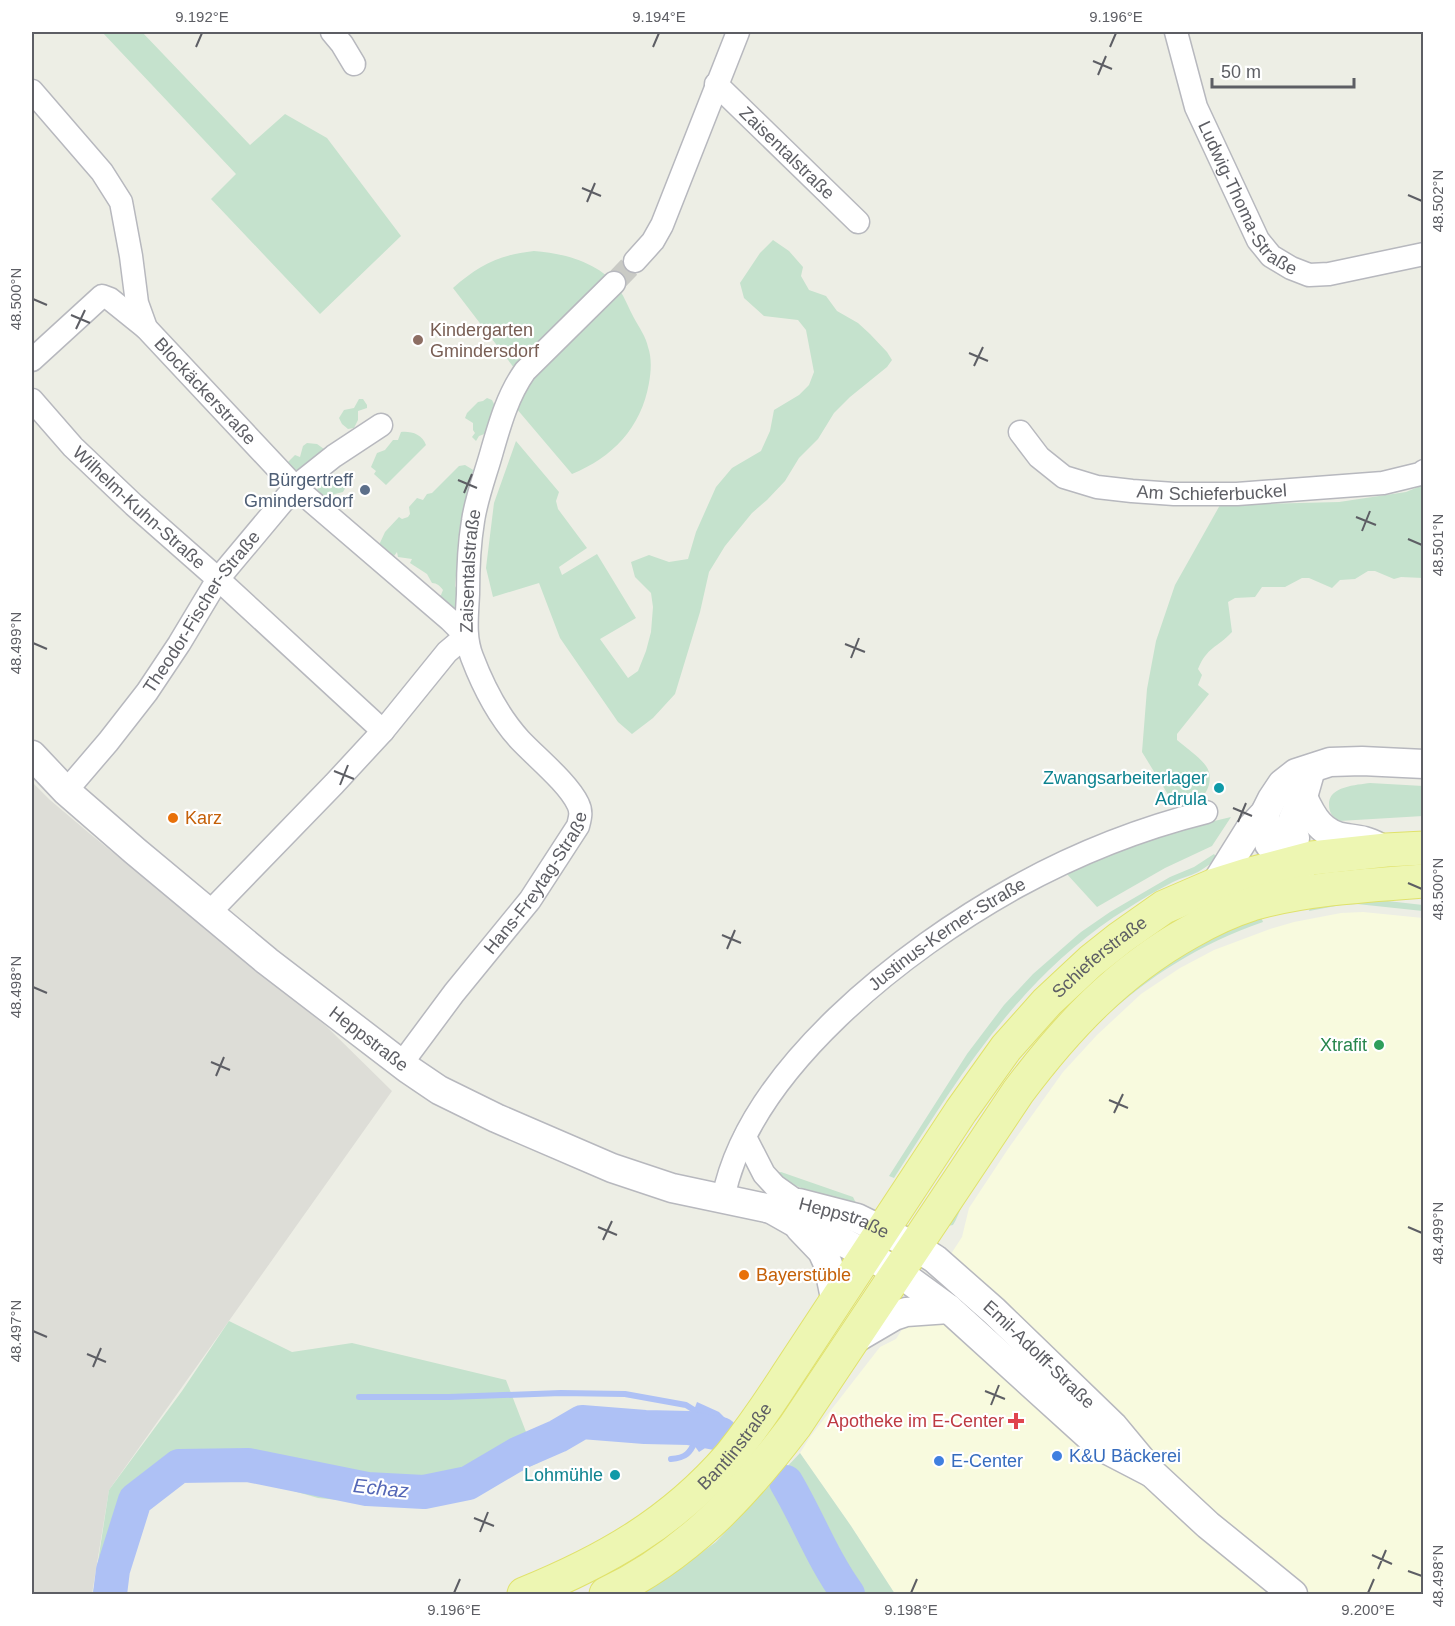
<svg xmlns="http://www.w3.org/2000/svg" width="1455" height="1626" font-family="Helvetica,sans-serif">
<style>
.commercial{fill:#f8fade}
.industrial{fill:#ddddd7}
.green{fill:#c5e2cd}
.water{fill:#aec1f5}
.lines{fill:none;stroke-linecap:round;stroke-linejoin:round}
.stream{stroke:#aec1f5;stroke-width:6}
.river{stroke:#aec1f5;stroke-width:34}
.minor-tunnel{stroke:#c9cac5;stroke-width:22;stroke-dasharray:22 11;stroke-linecap:butt}
.minor-casing{stroke:#b7b8be;stroke-width:25}
.tertiary-casing{stroke:#b7b8be;stroke-width:31}
.primary-casing{stroke:#e0e26b;stroke-width:35}
.minor{stroke:#fff;stroke-width:22}
.tertiary{stroke:#fff;stroke-width:28}
.primary{stroke:#edf6b2;stroke-width:33}
.ticks{fill:none;stroke:#5d5e64;stroke-width:2}
.education-dot{fill:#8d6e63;stroke:#fff;stroke-width:2}
.service-dot{fill:#5c6f8a;stroke:#fff;stroke-width:2}
.culture-dot{fill:#0f9aa8;stroke:#fff;stroke-width:2}
.food-dot{fill:#e8710a;stroke:#fff;stroke-width:2}
.leisure-dot{fill:#2e9e5b;stroke:#fff;stroke-width:2}
.health-dot{fill:#e0444e;stroke:#fff;stroke-width:2}
.shop-dot{fill:#3f7fe0;stroke:#fff;stroke-width:2}
.labels{text-anchor:middle;dominant-baseline:central;stroke-width:4.5;stroke-linejoin:round;paint-order:stroke}
.street-label{font-size:18px;fill:#5d5e64;stroke:#fff}
.education-label{font-size:18px;fill:#785e54;stroke:#fff;text-anchor:start}
.service-label{font-size:18px;fill:#4e5e75;stroke:#fff;text-anchor:end}
.culture-label{font-size:18px;fill:#0d838f;stroke:#fff;text-anchor:end}
.food-label{font-size:18px;fill:#c56008;stroke:#fff;text-anchor:start}
.leisure-label{font-size:18px;fill:#27864d;stroke:#fff;text-anchor:end}
.health-label{font-size:18px;fill:#be3a42;stroke:#fff;text-anchor:end}
.shop-label{font-size:18px;fill:#366cbe;stroke:#fff;text-anchor:start}
.water-label{font-size:20px;font-style:italic;fill:#5366b6;stroke:#fff}
.neatline{fill:none;stroke:#5d5e64;stroke-width:2}
.ticks-label{font-size:15px;text-anchor:middle;fill:#5d5e64}
</style>
<rect width="100%" height="100%" fill="#edeee5"/>
<polygon class="commercial" points="1363,912 1423,918 1423,1594 895,1594 851,1526 800,1453 810,1437 880,1347 896,1339 962,1237 969,1208 1008,1149 1063,1072 1097,1035 1141,994 1180,968 1214,950 1270,929 1294,922 1341,913"/>
<polygon class="industrial" points="32,782 50,800 89,833 326,1026 392,1091 109,1490 92,1594 32,1594"/>
<g class="green">
<polygon points="102,32 142,32 250,145 285,114 327,138 401,236 320,314 211,199 236,174"/>
<polygon points="773,240 789,251 803,267 801,276 809,290 826,296 837,311 858,323 870,334 887,352 892,360 887,367 850,397 834,413 818,439 799,458 785,481 767,500 752,513 725,546 709,572 700,612 675,694 653,718 632,734 618,722 560,638 539,583 493,597 486,568 494,503 516,441 559,492 556,501 558,509 587,548 559,567 562,575 597,554 636,618 600,639 628,678 638,671 646,651 651,632 653,607 651,593 635,577 631,562 649,555 669,562 688,559 696,532 716,487 732,468 761,451 770,431 774,410 799,395 809,385 814,372 806,330 798,320 764,316 744,298 740,283 760,253"/>
<path d="M534,251C564,253 601,263 619,289C625,298 629,309 634,318C639,327 646,337 648,347C652,358 651,372 649,383C641,428 613,457 572,474L516,408L521,377L453,288C479,265 499,255 534,251Z"/>
<polygon points="487,398 492,400 495,406 487,433 479,436 476,441 472,437 475,433 473,430 473,423 465,418 467,413 478,402 483,401"/>
<polygon points="359,399 363,399 367,405 367,408 358,411 358,420 354,428 348,429 342,424 339,418 344,410 354,408"/>
<path d="M401,432C411,431 422,434 426,445L386,485L374,474L376,471L371,467L377,453L385,450L393,440H398Z"/>
<polygon points="307,443 317,444 324,449 324,453 296,475 287,463 295,455 300,457 303,446"/>
<path d="M465,465L475,471L462,562L457,565L461,570L456,576L455,586L459,593L458,615L437,597L441,595L443,590C440,586 437,583 432,583L427,574L410,563L412,559L398,557L397,552L394,556H389L379,545L385,532L399,517L402,519L408,517L410,514L409,507L417,498L423,500L427,494L432,493L459,466Z"/>
<path d="M335,474C342,475 345,478 347,485L343,492L331,495L329,503L317,491L318,486L325,484L326,478Z"/>
<path d="M1423,485V578L1401,577L1394,579L1375,571H1368L1355,579L1340,580L1332,588L1309,578H1302L1285,587H1262L1255,597L1235,598L1228,602L1232,632C1217,648 1207,647 1198,669L1202,675L1198,685L1209,694L1177,734V740C1186,748 1199,756 1206,766C1216,780 1205,804 1186,804C1182,804 1176,802 1172,801L1142,752L1147,689L1156,641L1175,585L1220,505L1339,502L1406,492Z"/>
<path d="M1370,783L1423,786V816L1339,821C1333,817 1329,813 1329,805C1328,786 1357,785 1370,783Z"/>
<polygon points="1231,817 1212,846 1165,868 1097,907 1066,873 1131,847 1185,828"/>
<path d="M1214,854L1218,859C1211,863 1205,868 1198,872C1190,876 1181,878 1173,882C1153,892 1133,905 1114,917C1015,984 957,1080 894,1178L889,1176L967,1054L1004,1005L1033,974L1081,932L1110,912L1170,877L1194,867Z"/>
<polygon points="1370,899 1423,905 1423,911 1357,904 1341,905 1309,911 1311,905"/>
<path d="M1261,917L1263,922C1143,964 1068,1042 1000,1147C988,1166 975,1185 963,1205C959,1211 957,1219 953,1225L948,1226L996,1141L1109,1004L1207,938Z"/>
<path d="M781,1172L853,1197L856,1203C832,1197 793,1190 776,1173Z"/>
<polygon points="229,1321 292,1352 352,1343 506,1380 538,1463 493,1482 441,1497 401,1506 318,1498 230,1473 174,1480 143,1513 125,1569 126,1594 93,1594 109,1490 182,1391"/>
<polygon points="800,1453 851,1526 895,1594 639,1594 672,1574 716,1542"/>
</g>
<path class="water" d="M697,1402L719,1412L728,1421C721,1435 712,1444 699,1452L688,1437L694,1410Z"/>
<g class="lines">
<g class="stream">
<polyline points="359,1397 449,1397 561,1393 625,1394 686,1405 694,1410 697,1416"/>
<path d="M671,1459C686,1458 690,1453 696,1440"/>
</g>
<g class="river">
<path d="M786,1482C808,1519 823,1560 848,1594"/>
<polyline points="110,1594 113,1570 135,1500 179,1466 248,1465 367,1489 424,1492 468,1483 519,1453 558,1436 582,1422 645,1427 689,1428 721,1434"/>
</g>
<polyline class="minor-tunnel" points="614,283 635,261"/>
<g class="minor-casing">
<g id="minor">
<polyline points="332,32 342,44 354,64"/>
<path id="s1" d="M1176,32L1196,107L1258,240L1271,256L1291,268L1309,275L1329,274L1424,254"/>
<path id="s2" d="M716,84L858,222"/>
<path id="s3" d="M32,91L102,172L121,202L131,256L137,303L146,328L295,487L450,620L466,636"/>
<polyline points="635,261 653,241 662,225 738,32"/>
<polyline points="32,360 102,296 110,299 146,328"/>
<path id="s4" d="M32,400L73,447L134,505L218,579L383,731"/>
<path id="s5" d="M1020,432L1039,457L1064,477L1097,487L1132,491L1174,494H1237L1383,483L1420,474L1424,471"/>
<path id="s6" d="M66,791L108,742L147,692L179,644L218,579L295,487L334,456L381,425"/>
<polyline points="209,913 334,784 383,731 447,652 466,636"/>
<path id="s7" d="M402,1063L454,993L530,900L578,826C580,818 582,812 578,804C568,783 537,758 520,740C499,717 483,686 472,657C464,637 467,616 468,594C468,570 469,545 473,521C476,499 486,473 492,451C500,423 508,395 525,371L614,283"/>
<polyline points="745,1137 764,1174 775,1186 799,1203"/>
<path id="s8" d="M723,1199C748,1069 906,948 1016,887C1074,855 1142,828 1206,812"/>
</g>
</g>
<g class="tertiary-casing">
<g id="tertiary">
<path id="s9" d="M32,755L66,791L135,851L267,961L408,1069L439,1090L496,1118L612,1168L672,1188L771,1209L794,1222L847,1244L898,1272L949,1309L1100,1446L1152,1473"/>
<path d="M1303,797C1312,817 1322,835 1346,838C1361,840 1365,840 1379,847"/>
<polyline points="1265,813 1269,844 1289,864 1300,871"/>
<polyline points="1280,880 1289,864 1295,838 1292,828 1293,819 1303,797 1311,769"/>
<polyline points="1215,885 1250,829 1265,813 1272,799 1282,784 1296,773 1330,762 1362,761 1424,764"/>
<path id="s10" d="M771,1209L799,1203L857,1218L916,1247L935,1259L994,1311L1113,1426L1152,1473L1208,1525L1293,1594"/>
<polyline points="800,1228 822,1251 828,1264 836,1303"/>
<polyline points="853,1340 894,1316 906,1312 949,1309"/>
</g>
</g>
<g class="primary-casing">
<g id="primary">
<path id="s11" d="M524,1594C605,1561 672,1523 730,1456C751,1430 770,1402 788,1374L961,1111L1006,1048L1047,1002L1091,961L1120,938L1164,907L1215,885L1247,875L1312,858L1386,850L1424,848"/>
<path d="M606,1594C686,1556 742,1496 795,1426L1018,1092C1066,1028 1118,972 1190,932C1209,921 1230,911 1252,904C1304,889 1369,885 1424,881"/>
</g>
</g>
<use href="#minor" class="minor"/>
<use href="#tertiary" class="tertiary"/>
<use href="#primary" class="primary"/>
</g>
<path class="ticks" d="M196,47L202,33M653,47L659,33M1110,47L1116,33M1093,61L1112,69M1098,75L1106,56M582,188L601,196M1408,195L1422,201M587,202L595,183M33,299L47,305M71,315L90,323M76,329L85,310M969,353L988,361M974,366L983,347M458,480L477,488M464,493L472,474M1356,517L1376,525M1362,531L1370,511M1408,539L1422,545M33,643L47,649M845,644L865,652M851,658L859,638M334,771L354,779M340,785L348,765M1233,808L1252,816M1238,822L1246,803M1408,883L1422,889M722,935L741,943M727,949L735,930M33,987L47,993M211,1062L230,1070M216,1076L224,1057M1109,1100L1128,1108M1114,1113L1123,1094M598,1227L617,1235M1408,1227L1422,1233M603,1240L612,1221M33,1331L47,1337M87,1354L106,1362M93,1367L101,1348M985,1391L1005,1399M991,1405L999,1385M474,1518L494,1526M480,1532L488,1512M1372,1555L1392,1564M1378,1569L1386,1550M1408,1571L1422,1576M454,1593L460,1579M911,1593L917,1579M1368,1593L1374,1579"/>
<circle class="education-dot" cx="418" cy="340" r="6"/>
<circle class="service-dot" cx="365" cy="490" r="6"/>
<g class="culture-dot">
<circle cx="1219" cy="788" r="6"/>
<circle cx="615" cy="1475" r="6"/>
</g>
<g class="food-dot">
<circle cx="173" cy="818" r="6"/>
<circle cx="744" cy="1275" r="6"/>
</g>
<circle class="leisure-dot" cx="1379" cy="1045" r="6"/>
<path class="health-dot" d="M1013 1412h6v6h6v6h-6v6h-6v-6h-6v-6h6z"/>
<g class="shop-dot">
<circle cx="1057" cy="1456" r="6"/>
<circle cx="939" cy="1461" r="6"/>
</g>
<g class="labels">
<g class="street-label">
<text stroke="none"><textPath href="#s2" startOffset="99">Zaisentalstraße</textPath></text>
<text stroke="none"><textPath href="#s1" startOffset="184">Ludwig-Thoma-Straße</textPath></text>
<text stroke="none"><textPath href="#s3" startOffset="358">Blockäckerstraße</textPath></text>
<text stroke="none"><textPath href="#s5" startOffset="213">Am Schieferbuckel</textPath></text>
<text stroke="none"><textPath href="#s4" startOffset="152">Wilhelm-Kuhn-Straße</textPath></text>
<text stroke="none"><textPath href="#s7" startOffset="588">Zaisentalstraße</textPath></text>
<text stroke="none"><textPath href="#s6" startOffset="225">Theodor-Fischer-Straße</textPath></text>
<text stroke="none"><textPath href="#s7" startOffset="225">Hans-Freytag-Straße</textPath></text>
<text stroke="none"><textPath href="#s8" startOffset="356">Justinus-Kerner-Straße</textPath></text>
<text stroke="none"><textPath href="#s11" startOffset="874">Schieferstraße</textPath></text>
<text stroke="none"><textPath href="#s9" startOffset="441">Heppstraße</textPath></text>
<text stroke="none"><textPath href="#s10" startOffset="76">Heppstraße</textPath></text>
<text stroke="none"><textPath href="#s10" startOffset="318">Emil-Adolff-Straße</textPath></text>
<text stroke="none"><textPath href="#s11" startOffset="261">Bantlinstraße</textPath></text>
</g>
<g class="education-label">
<text x="430" y="330">Kindergarten<tspan x="430" dy="21">Gmindersdorf</tspan></text>
</g>
<g class="service-label">
<text x="353" y="480">Bürgertreff<tspan x="353" dy="21">Gmindersdorf</tspan></text>
</g>
<g class="culture-label">
<text x="1207" y="778">Zwangsarbeiterlager<tspan x="1207" dy="21">Adrula</tspan></text>
<text x="603" y="1475">Lohmühle</text>
</g>
<g class="food-label">
<text x="185" y="818">Karz</text>
<text x="756" y="1275">Bayerstüble</text>
</g>
<g class="leisure-label">
<text x="1367" y="1045">Xtrafit</text>
</g>
<g class="health-label">
<text x="1004" y="1421">Apotheke im E-Center</text>
</g>
<g class="shop-label">
<text x="1069" y="1456">K&amp;U Bäckerei</text>
<text x="951" y="1461">E-Center</text>
</g>
<g class="water-label">
<text transform="translate(381 1488) rotate(6)">Echaz</text>
</g>
</g>
<rect width="1455" height="1626" fill="none" stroke="#ffffff" stroke-width="66"/>
<path d="M1212 78v9h142v-9" fill="none" stroke="#5d5e64" stroke-width="3"/>
<text x="1221" y="78" font-size="18" fill="#5d5e64" stroke="#ffffff" stroke-width="4.5" paint-order="stroke">50 m</text>
<rect x="33" y="33" width="1389" height="1560" class="neatline"/>
<g class="ticks-label">
<text x="202" y="22">9.192°E</text>
<text x="659" y="22">9.194°E</text>
<text x="1116" y="22">9.196°E</text>
<text transform="translate(1438 201) rotate(-90)" y="5">48.502°N</text>
<text transform="translate(16 299) rotate(-90)" y="5">48.500°N</text>
<text transform="translate(1438 545) rotate(-90)" y="5">48.501°N</text>
<text transform="translate(16 643) rotate(-90)" y="5">48.499°N</text>
<text transform="translate(1438 889) rotate(-90)" y="5">48.500°N</text>
<text transform="translate(16 987) rotate(-90)" y="5">48.498°N</text>
<text transform="translate(1438 1233) rotate(-90)" y="5">48.499°N</text>
<text transform="translate(16 1331) rotate(-90)" y="5">48.497°N</text>
<text transform="translate(1438 1576) rotate(-90)" y="5">48.498°N</text>
<text x="454" y="1615">9.196°E</text>
<text x="911" y="1615">9.198°E</text>
<text x="1368" y="1615">9.200°E</text>
</g>
</svg>
